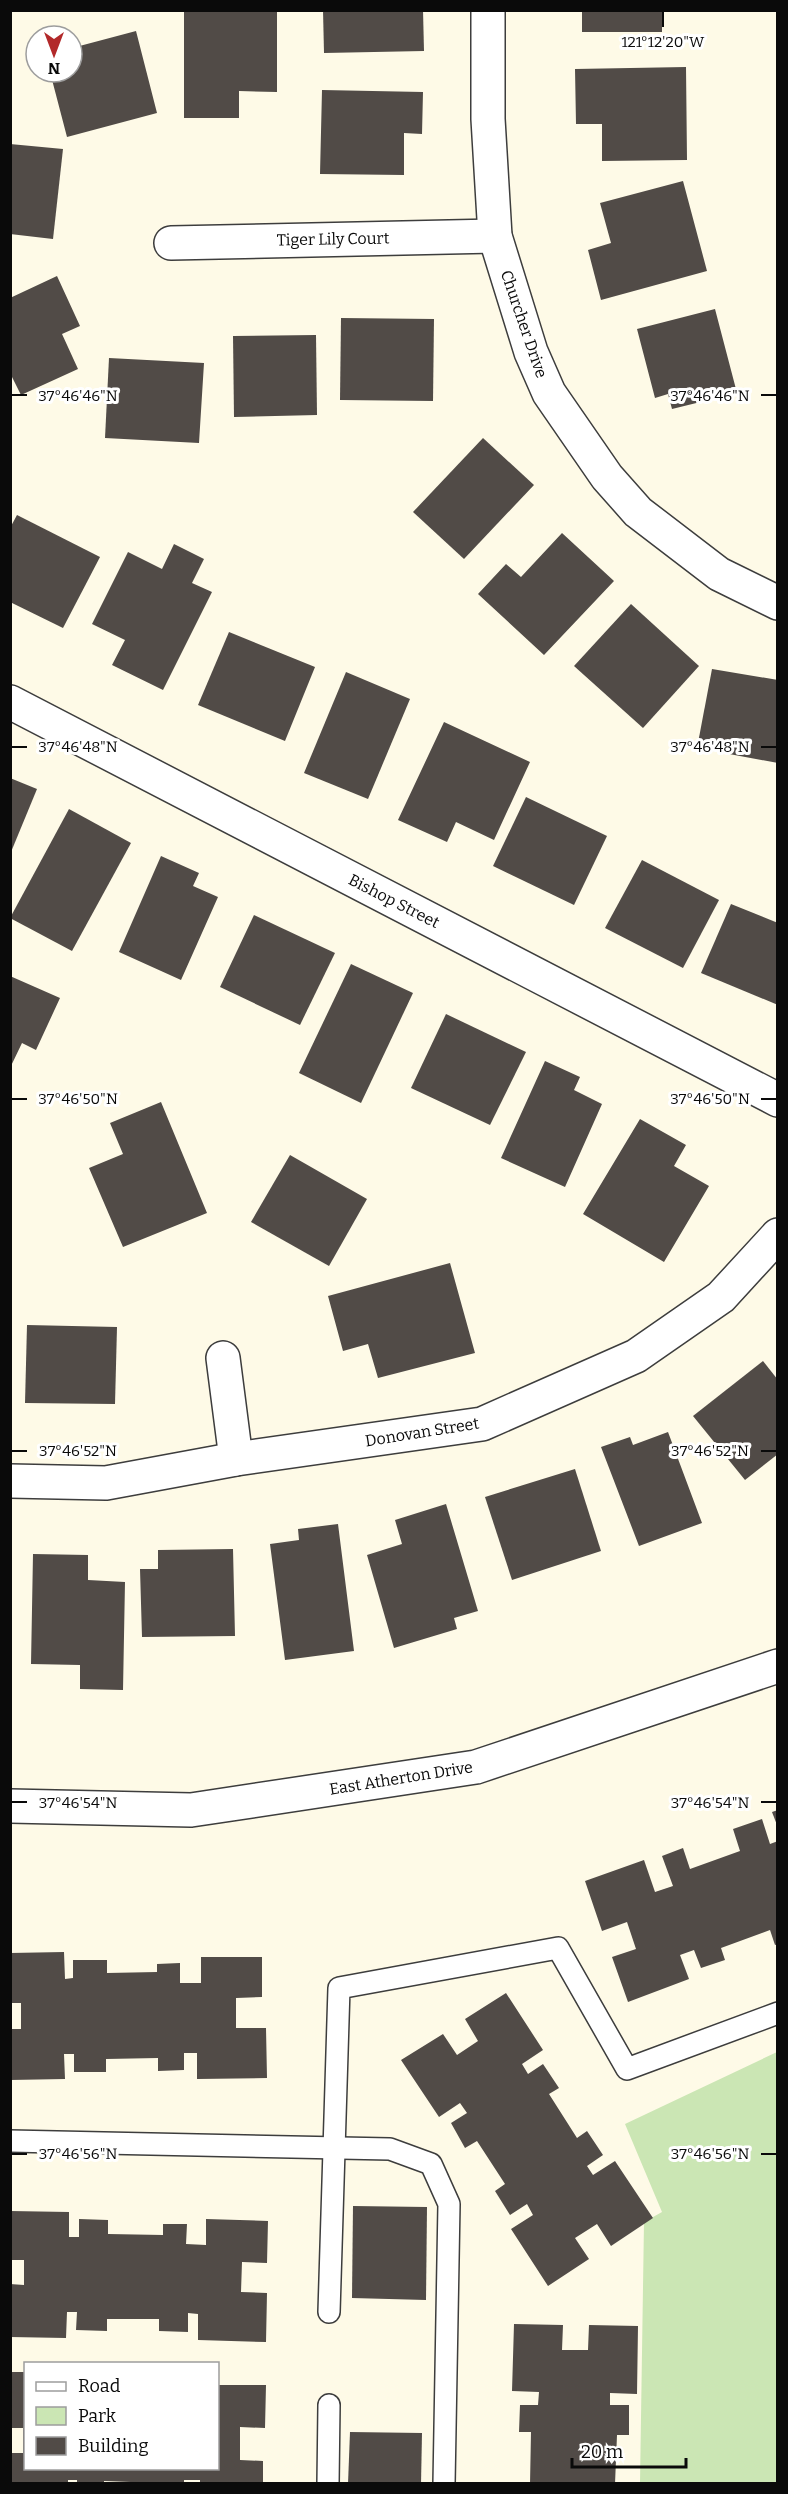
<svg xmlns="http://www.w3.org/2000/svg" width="788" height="2494" font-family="Bitter,serif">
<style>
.green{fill:#cbe6b4}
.building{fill:#514b47}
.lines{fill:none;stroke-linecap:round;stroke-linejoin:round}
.service-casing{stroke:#3d3d3d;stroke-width:24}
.minor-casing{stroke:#3d3d3d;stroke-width:36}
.tertiary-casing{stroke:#3d3d3d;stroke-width:36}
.service{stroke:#fff;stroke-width:21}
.minor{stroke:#fff;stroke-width:33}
.tertiary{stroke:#fff;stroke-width:33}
.ticks{fill:none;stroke:#0a0a0a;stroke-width:2}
.labels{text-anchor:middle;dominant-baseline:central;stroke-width:6;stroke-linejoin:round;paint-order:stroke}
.street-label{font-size:16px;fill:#0a0a0a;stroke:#fff}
.ticks-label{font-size:15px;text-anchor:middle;fill:#0a0a0a;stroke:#fff;stroke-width:6;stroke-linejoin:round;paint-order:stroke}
</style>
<rect width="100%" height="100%" fill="#fefae7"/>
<polygon class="green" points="777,2052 777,2483 640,2483 644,2222 662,2212 625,2124"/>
<g class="building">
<polygon points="184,10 277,10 277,92 239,91 239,118 184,118"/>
<polygon points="323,10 423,10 424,51 324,53"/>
<rect x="582" y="10" width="80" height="22"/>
<polygon points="136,31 157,113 67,137 50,72 72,72 72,48"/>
<polygon points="686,67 687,160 602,161 602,124 576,124 575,69"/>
<polygon points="322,90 423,92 422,134 404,133 404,175 320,174"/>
<polygon points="10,144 63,149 53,239 10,234"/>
<polygon points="683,181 707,271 601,300 588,250 611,243 600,203"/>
<polygon points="57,276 80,326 62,334 78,369 21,395 10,373 10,298"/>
<polygon points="715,309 737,393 672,409 668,394 655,398 637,329"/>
<polygon points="341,318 434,319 433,401 340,400"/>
<polygon points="316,335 317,415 234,417 233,336"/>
<polygon points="109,358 204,363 199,443 105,438"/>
<polygon points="483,438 534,485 464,559 413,512"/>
<polygon points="17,515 100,557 63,628 10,602 10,528"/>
<polygon points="562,533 614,581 544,655 478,594 506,564 521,577"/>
<polygon points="174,544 204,559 192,583 212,592 163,690 112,665 125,640 92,624 128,552 162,569"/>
<polygon points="631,604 699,666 643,728 574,666"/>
<polygon points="229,632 315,667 285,741 198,705"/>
<polygon points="712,669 778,680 778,763 697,748"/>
<polygon points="346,672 410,699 368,799 304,773"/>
<polygon points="444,722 530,762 494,840 456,822 447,842 398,820"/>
<polygon points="10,778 37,789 11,852 10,852"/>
<polygon points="526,797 607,836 574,905 493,866"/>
<polygon points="69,809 131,843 72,951 10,918"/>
<polygon points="161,856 199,873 193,886 218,897 181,980 119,952"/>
<polygon points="642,860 719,900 683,968 605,928"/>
<polygon points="731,904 778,923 778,1005 701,973"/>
<polygon points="254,915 335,953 300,1025 220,987"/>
<polygon points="351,964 413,993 361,1103 299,1073"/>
<polygon points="10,976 60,998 36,1050 22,1043 10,1068"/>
<polygon points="446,1014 526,1052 490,1125 411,1088"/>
<polygon points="545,1061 580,1077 574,1090 602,1104 565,1187 501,1158"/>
<polygon points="161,1102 207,1213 123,1247 89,1168 123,1154 110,1123"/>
<polygon points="640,1119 686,1145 674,1166 709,1186 664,1262 583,1214"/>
<polygon points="290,1155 367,1199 329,1266 251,1222"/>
<polygon points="450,1263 475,1353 378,1378 368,1344 343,1351 328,1296"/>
<polygon points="27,1325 117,1327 115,1404 25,1403"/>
<polygon points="763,1361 778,1380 778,1454 745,1480 693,1416"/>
<polygon points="668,1432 702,1523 639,1546 601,1447 630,1437 633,1445"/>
<polygon points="575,1469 601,1551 512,1580 485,1497"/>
<polygon points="446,1504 478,1611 454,1618 457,1629 394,1648 367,1555 402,1544 395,1520"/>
<polygon points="338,1524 354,1651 285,1660 270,1544 299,1540 298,1529"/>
<polygon points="233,1549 235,1636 142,1637 140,1569 158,1569 158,1550"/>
<polygon points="33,1554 88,1555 88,1580 125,1582 123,1690 80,1689 80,1665 31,1664"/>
<polygon points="778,1810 778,1825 777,1825 772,1812"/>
<polygon points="762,1819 770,1844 778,1841 778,1944 775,1945 770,1930 721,1948 725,1960 701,1968 694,1950 680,1955 689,1979 628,2002 612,1957 636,1949 627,1922 602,1931 585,1881 644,1860 655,1892 673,1886 662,1856 683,1848 690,1869 740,1851 733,1829"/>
<polygon points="64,1952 65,1979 73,1978 73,1960 107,1960 107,1973 157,1972 157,1964 180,1963 180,1983 201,1983 201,1957 262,1957 262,1997 236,1998 236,2028 266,2028 267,2078 197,2079 197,2053 184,2053 184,2070 158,2071 158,2058 106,2059 106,2072 74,2072 74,2054 64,2054 65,2079 10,2080 10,2029 21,2029 21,2003 10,2003 10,1953"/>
<polygon points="506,1993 543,2050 522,2064 528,2074 543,2064 559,2088 549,2094 577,2138 587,2131 603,2155 587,2166 593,2175 615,2161 653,2218 611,2246 597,2224 575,2238 589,2259 548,2286 511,2229 533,2215 527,2204 510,2215 495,2191 505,2184 477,2141 465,2148 451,2123 467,2113 460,2103 439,2117 401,2060 443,2034 457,2055 478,2041 465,2019"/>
<polygon points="353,2206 427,2207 426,2300 352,2298"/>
<polygon points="10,2211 69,2212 69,2237 79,2237 79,2219 108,2220 108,2234 163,2235 163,2224 187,2224 186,2244 206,2245 206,2219 268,2221 267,2263 242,2262 241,2292 267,2293 266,2342 198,2340 198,2314 188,2313 188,2332 159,2331 159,2319 107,2319 107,2331 76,2330 77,2312 67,2312 66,2338 10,2337 10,2284 24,2285 24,2260 10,2260"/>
<polygon points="514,2324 563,2325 562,2350 588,2350 589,2325 638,2326 637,2394 610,2393 610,2405 629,2405 629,2435 617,2435 615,2484 530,2484 531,2432 519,2432 520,2405 538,2405 539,2392 512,2391"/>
<polygon points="10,2372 26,2372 26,2468 218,2468 218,2385 266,2385 265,2428 240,2427 240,2460 263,2461 263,2484 200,2484 200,2480 184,2480 184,2484 104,2481 104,2484 77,2484 77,2480 68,2480 68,2484 10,2484 10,2453 23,2453 23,2428 10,2428"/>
<polygon points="350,2432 422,2433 421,2484 348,2484"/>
</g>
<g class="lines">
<g class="service-casing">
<g id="service">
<polyline points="10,2141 390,2149 431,2164 449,2204 444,2484"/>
<polyline points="329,2312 339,1988 558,1948 627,2069 778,2013"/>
<polyline points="328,2484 329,2405"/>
</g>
</g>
<g class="minor-casing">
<g id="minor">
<polyline points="488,10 488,119 495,236 531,352 549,393 607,477 638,512 719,574 778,603"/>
<polyline points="171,243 495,236"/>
<polyline points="10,702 778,1100"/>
<polyline points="223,1358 236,1459"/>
<polyline points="10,1481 106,1483 236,1459 482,1424 636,1356 721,1297 778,1235"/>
</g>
</g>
<g class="tertiary-casing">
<polyline id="tertiary" points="10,1806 191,1810 476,1767 778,1666"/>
</g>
<use href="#service" class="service"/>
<use href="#minor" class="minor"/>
<use href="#tertiary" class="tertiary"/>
</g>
<path class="ticks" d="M663,12V27M12,395H27M761,395H776M12,747H27M761,747H776M12,1099H27M761,1099H776M12,1451H27M761,1451H776M12,1802H27M761,1802H776M12,2154H27M761,2154H776"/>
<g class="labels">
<g class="street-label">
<text transform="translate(333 239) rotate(-1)">Tiger Lily Court</text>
<text transform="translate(524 324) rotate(71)">Churcher Drive</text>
<text transform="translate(394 901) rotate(27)">Bishop Street</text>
<text transform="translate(422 1432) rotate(-9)">Donovan Street</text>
<text transform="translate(401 1778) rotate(-9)">East Atherton Drive</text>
</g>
</g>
<g class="ticks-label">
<text x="663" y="47">121°12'20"W</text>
<text x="710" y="401">37°46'46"N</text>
<text x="78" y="401">37°46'46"N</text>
<text x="710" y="752">37°46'48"N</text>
<text x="78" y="752">37°46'48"N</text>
<text x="78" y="1104">37°46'50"N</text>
<text x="710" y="1104">37°46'50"N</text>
<text x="78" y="1456">37°46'52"N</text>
<text x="710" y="1456">37°46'52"N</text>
<text x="710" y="1808">37°46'54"N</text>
<text x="78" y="1808">37°46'54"N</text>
<text x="78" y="2159">37°46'56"N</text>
<text x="710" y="2159">37°46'56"N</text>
</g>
<rect width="788" height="2494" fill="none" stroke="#0a0a0a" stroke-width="24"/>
<rect x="24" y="2362" width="195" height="108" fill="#ffffff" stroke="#9d9d9d" stroke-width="1.5"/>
<rect x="36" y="2382" width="30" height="9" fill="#ffffff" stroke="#9d9d9d" stroke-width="1.5"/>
<text x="78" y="2392" font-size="18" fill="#0a0a0a">Road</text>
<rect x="36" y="2407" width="30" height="18" fill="#cbe6b4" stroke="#9d9d9d" stroke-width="1.5"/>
<text x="78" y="2422" font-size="18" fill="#0a0a0a">Park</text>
<rect x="36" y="2437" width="30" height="18" fill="#514b47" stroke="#9d9d9d" stroke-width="1.5"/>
<text x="78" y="2452" font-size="18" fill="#0a0a0a">Building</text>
<g transform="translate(54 54) rotate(180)"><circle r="28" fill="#ffffff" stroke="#9d9d9d" stroke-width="1.5"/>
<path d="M0-4.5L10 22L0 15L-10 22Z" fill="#b2292a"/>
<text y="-9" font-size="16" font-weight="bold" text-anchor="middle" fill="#0a0a0a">N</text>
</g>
<path d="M572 2458v9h114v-9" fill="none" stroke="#0a0a0a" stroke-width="3"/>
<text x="581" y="2458" font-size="18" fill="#0a0a0a" stroke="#ffffff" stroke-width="4.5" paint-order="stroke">20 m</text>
</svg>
